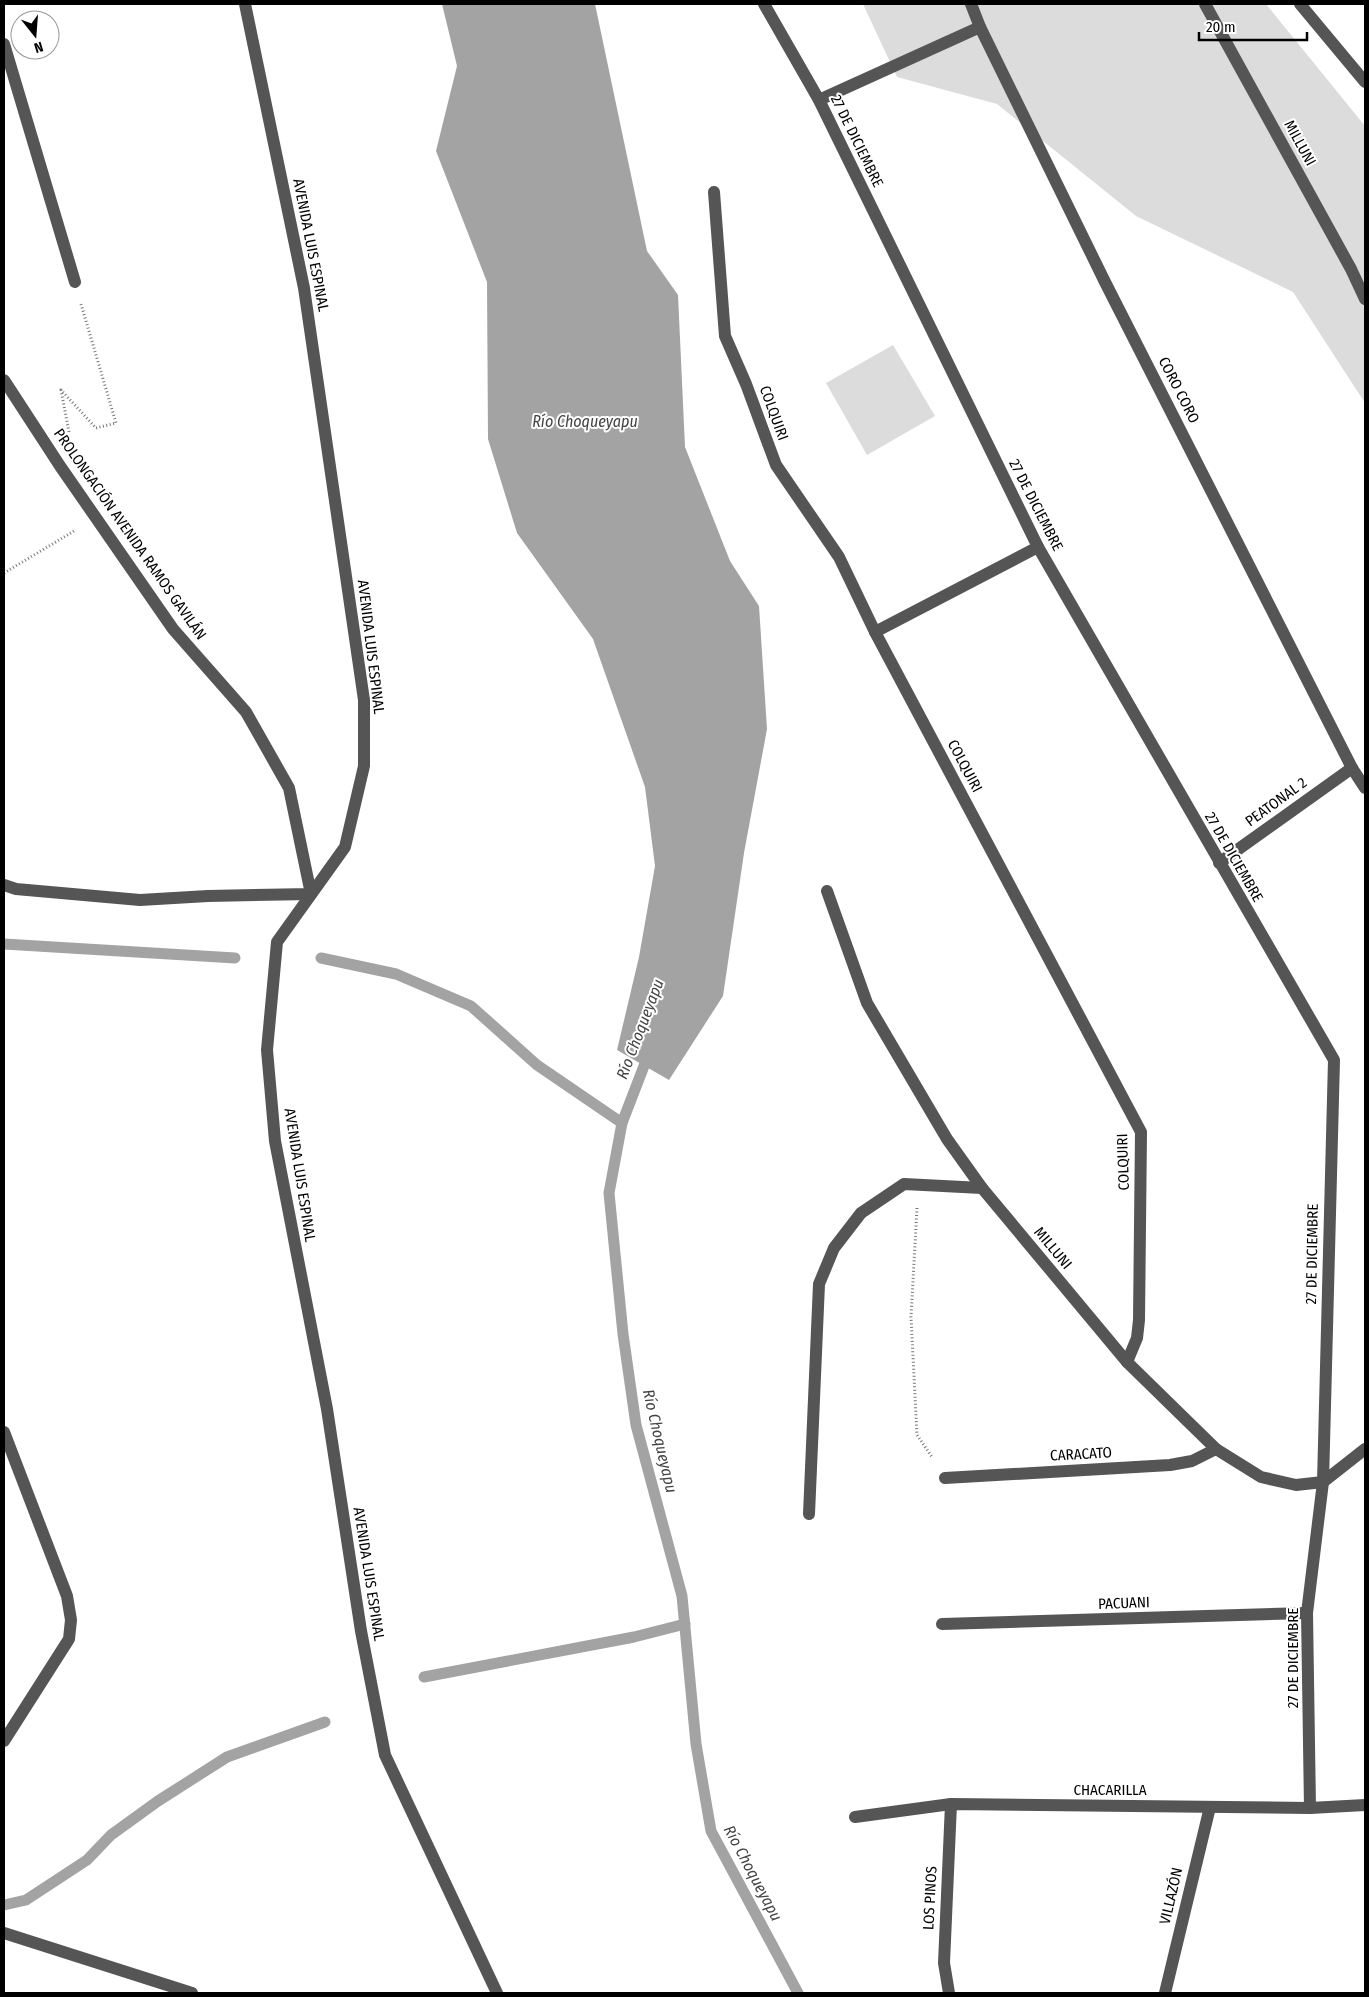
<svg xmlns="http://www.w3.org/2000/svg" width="1369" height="1997" font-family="'Fira Sans Condensed',sans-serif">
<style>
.green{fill:#dcdcdc}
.water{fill:#a3a3a3}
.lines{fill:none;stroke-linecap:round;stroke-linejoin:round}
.stream{stroke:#a3a3a3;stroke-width:11}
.path{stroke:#777;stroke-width:3;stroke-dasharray:1 2.5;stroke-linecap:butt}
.minor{stroke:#555;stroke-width:12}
.labels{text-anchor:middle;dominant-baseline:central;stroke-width:4;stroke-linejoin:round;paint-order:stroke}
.street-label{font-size:15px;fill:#000;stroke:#fff}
.water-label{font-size:16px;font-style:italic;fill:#444;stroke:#fff}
</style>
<rect width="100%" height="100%" fill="#fff"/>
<g class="green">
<polygon points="863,4 1266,4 1365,126 1365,403 1293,292 1136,216 997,104 897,77"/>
<polygon points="893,345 935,416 867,455 826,383"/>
</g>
<polygon class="water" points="442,4 595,4 647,251 678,295 685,447 730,561 759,606 767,729 744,853 723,996 669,1080 617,1050 639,957 655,866 645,787 593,639 517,533 488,439 487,282 436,151 457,66"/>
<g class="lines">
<g class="stream">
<polyline points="4,944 235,958"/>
<polyline points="321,958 396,974 471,1006 537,1065 622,1123"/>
<polyline points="649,1053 622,1123 609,1193 623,1334 636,1425 682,1596 696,1744 711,1831 798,1993"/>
<polyline points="424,1677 634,1637 685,1624"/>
<polyline points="4,1905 26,1900 87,1860 111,1835 158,1801 227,1757 325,1722"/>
</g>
<g class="path">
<polyline points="69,432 61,390 96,428 116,423 81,304"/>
<polyline points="4,573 74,531"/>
<polyline points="917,1208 911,1317 917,1435 932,1457"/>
</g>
<g class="minor">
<polyline points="245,4 304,288 364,700 364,766 345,847 277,942 267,1050 275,1141 327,1409 361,1631 385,1755 497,1993"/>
<polyline points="764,4 819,100 1038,547 1334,1060 1323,1482 1307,1613 1310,1808"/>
<polyline points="971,4 980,27 1105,282 1352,768 1365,788"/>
<polyline points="1205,4 1351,269 1365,299"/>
<polyline points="1300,4 1365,82"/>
<polyline points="4,44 75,282"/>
<polyline points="819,100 980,27"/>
<polyline points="714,192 725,336 746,384 776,465 839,557 875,632 1141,1132 1139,1320 1137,1338 1127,1362"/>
<polyline points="4,380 60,466 173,629 246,712 289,788 311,894 208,896 140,900 16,889 4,885"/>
<polyline points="875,632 1038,547"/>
<polyline points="1219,863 1352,768"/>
<polyline points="827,891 867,1003 947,1139 982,1188 1127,1362 1216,1449 1261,1477 1296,1485 1323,1482 1365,1449"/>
<polyline points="4,1432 67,1596 71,1620 69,1639 4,1741"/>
<polyline points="945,1478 1170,1465 1192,1461 1216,1449"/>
<polyline points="809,1514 819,1284 834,1248 861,1213 904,1184 982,1188"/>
<polyline points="942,1624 1307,1613"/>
<polyline points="855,1817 951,1804 1310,1808 1365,1805"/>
<polyline points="4,1933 192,1993"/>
<polyline points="949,1993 944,1963 951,1804"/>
<polyline points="1165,1993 1210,1807"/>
</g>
</g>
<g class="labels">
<g class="street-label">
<text transform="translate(857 141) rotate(64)">27 DE DICIEMBRE</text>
<text transform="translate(1300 143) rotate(61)">MILLUNI</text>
<text transform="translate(311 245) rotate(79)">AVENIDA LUIS ESPINAL</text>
<text transform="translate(1179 390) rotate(63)">CORO CORO</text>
<text transform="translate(774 413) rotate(70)">COLQUIRI</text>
<text transform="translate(1036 505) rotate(63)">27 DE DICIEMBRE</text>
<text transform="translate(130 534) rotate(55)">PROLONGACIÓN AVENIDA RAMOS GAVILÁN</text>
<text transform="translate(371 647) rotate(83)">AVENIDA LUIS ESPINAL</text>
<text transform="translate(965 766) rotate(62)">COLQUIRI</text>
<text transform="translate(1276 802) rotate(-36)">PEATONAL 2</text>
<text transform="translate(1234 857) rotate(60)">27 DE DICIEMBRE</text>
<text transform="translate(1123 1162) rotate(-92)">COLQUIRI</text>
<text transform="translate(300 1175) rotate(81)">AVENIDA LUIS ESPINAL</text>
<text transform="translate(1053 1248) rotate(50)">MILLUNI</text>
<text transform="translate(1312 1254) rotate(-89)">27 DE DICIEMBRE</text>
<text transform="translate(1081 1454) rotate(-3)">CARACATO</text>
<text transform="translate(369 1574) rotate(81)">AVENIDA LUIS ESPINAL</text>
<text transform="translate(1124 1603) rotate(-2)">PACUANI</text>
<text transform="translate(1293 1658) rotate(-90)">27 DE DICIEMBRE</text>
<text x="1110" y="1790">CHACARILLA</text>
<text transform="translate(1171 1896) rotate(-77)">VILLAZÓN</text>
<text transform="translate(930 1898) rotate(-87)">LOS PINOS</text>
</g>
<g class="water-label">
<text x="585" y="421">Río Choqueyapu</text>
<text transform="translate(640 1029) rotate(-69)">Río Choqueyapu</text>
<text transform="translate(660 1441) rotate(77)">Río Choqueyapu</text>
<text transform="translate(753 1873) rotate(62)">Río Choqueyapu</text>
</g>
</g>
<rect width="1369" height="1997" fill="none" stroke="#000000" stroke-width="10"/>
<g transform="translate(35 35) rotate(163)"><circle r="24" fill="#ffffff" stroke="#999999"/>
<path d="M0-4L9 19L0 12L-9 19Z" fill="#000000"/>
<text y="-8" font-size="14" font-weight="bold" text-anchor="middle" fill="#000000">N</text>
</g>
<path d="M1199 32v8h108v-8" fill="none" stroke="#000000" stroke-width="2.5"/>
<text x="1206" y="32" font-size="15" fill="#000000" stroke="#ffffff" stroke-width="4" paint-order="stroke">20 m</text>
</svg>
